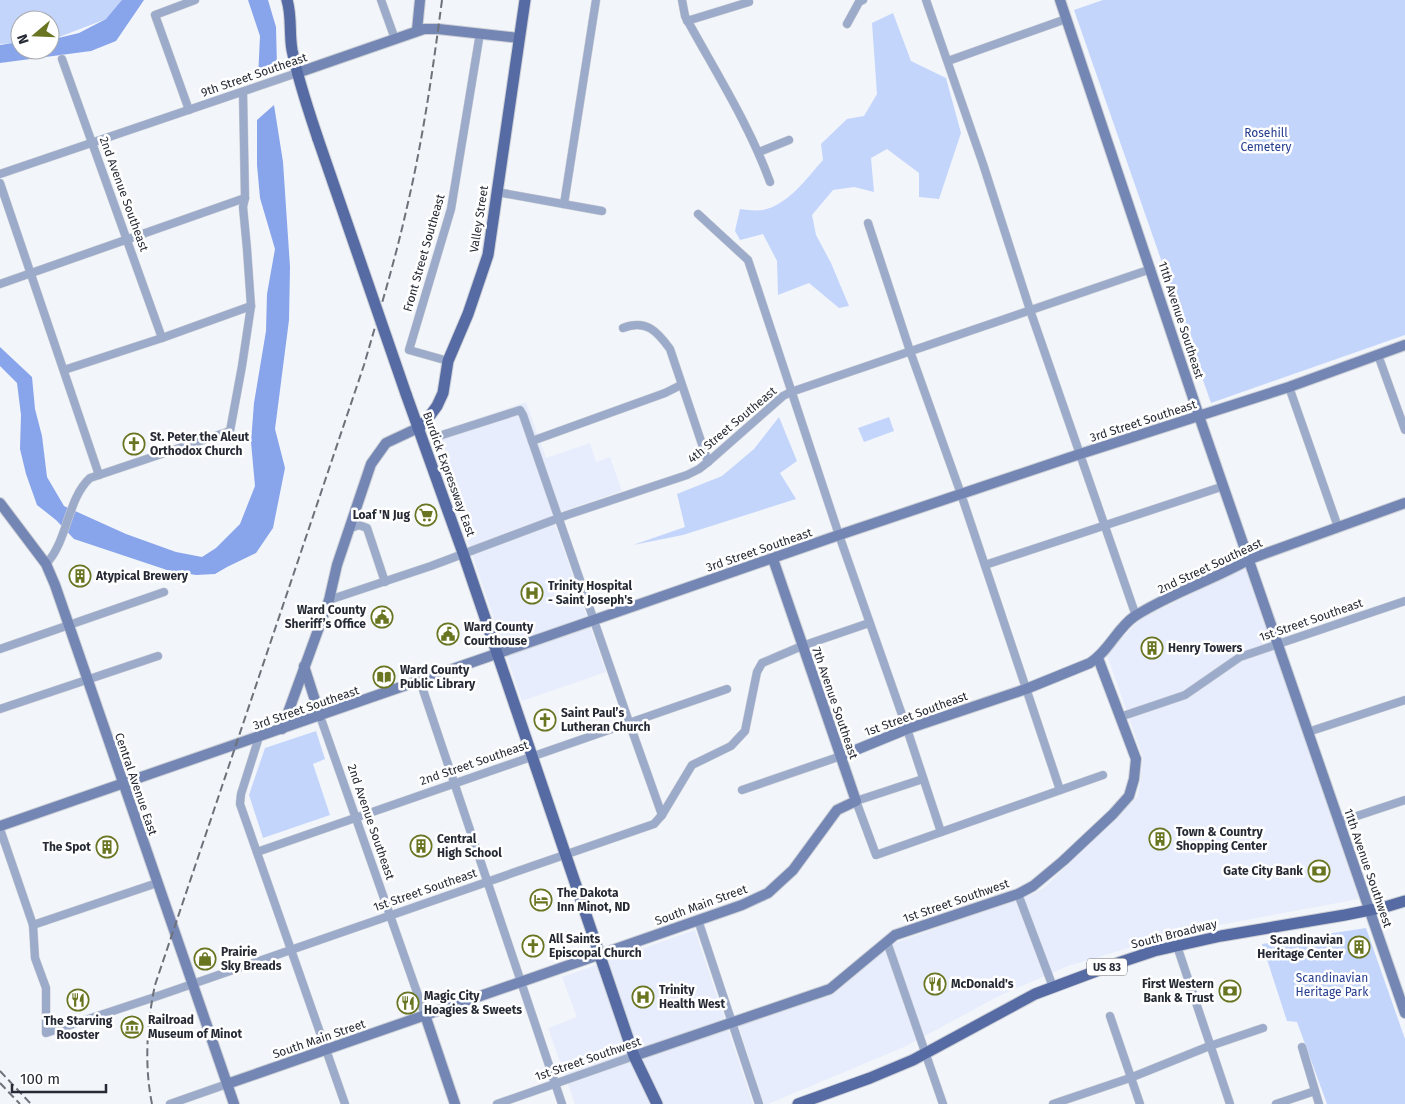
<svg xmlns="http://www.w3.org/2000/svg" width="1405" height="1104" font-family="'Fira Sans',sans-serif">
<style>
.built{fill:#e7edfc}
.green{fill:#c4d5fc}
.water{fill:#88a4ea}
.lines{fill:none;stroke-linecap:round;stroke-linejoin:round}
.street-casing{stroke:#cdd0d6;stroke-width:9}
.secondary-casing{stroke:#cdd0d6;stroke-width:12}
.primary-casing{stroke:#cdd0d6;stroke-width:13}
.street{stroke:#9dabca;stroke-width:8}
.secondary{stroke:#7386b4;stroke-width:10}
.primary{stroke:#566ba3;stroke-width:11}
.rail{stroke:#6d7179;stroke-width:2;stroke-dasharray:8 4;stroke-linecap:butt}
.primary-bridge-casing{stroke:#cdd0d6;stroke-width:13;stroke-linecap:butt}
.primary-bridge{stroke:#566ba3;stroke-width:11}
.labels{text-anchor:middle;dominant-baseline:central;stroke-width:5;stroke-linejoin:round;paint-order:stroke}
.shield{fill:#fff;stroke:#676a71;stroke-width:1}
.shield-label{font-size:11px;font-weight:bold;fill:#262a34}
.street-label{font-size:12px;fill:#262a34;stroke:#fff}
.park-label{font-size:12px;fill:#253d8e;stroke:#fff}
.poi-label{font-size:12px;font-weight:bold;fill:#262a34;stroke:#fff;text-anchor:start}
</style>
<rect width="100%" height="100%" fill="#f2f5fa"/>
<g class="built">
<polygon points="526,402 546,458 590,443 596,462 610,457 622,491 552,515 606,672 522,701 431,434"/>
<polygon points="1247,567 1359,899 1182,932 1068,966 1001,995 904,1047 768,1104 764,1104 738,1024 834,993 895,943 1035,893 1044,888 1138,796 1143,758 1107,655 1140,619"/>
<polygon points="695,930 753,1104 575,1104 548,1028 577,1017 562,977"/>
</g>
<g class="green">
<polygon points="0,0 124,0 106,19 54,39 50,40 50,20 20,20 20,43 0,44"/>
<polygon points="1103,0 1405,0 1405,335 1211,403 1074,10"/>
<path d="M893,13L911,61L946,78L961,133L939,199L919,197V173L887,149L871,158L874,192L854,187L833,190L812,215L816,235L831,263L849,306L839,308L809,283L778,295L777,261L763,234L740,240L735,231L740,209C747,210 756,211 763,210C788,205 807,178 823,160L821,144L847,119L864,116L877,94L872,23Z"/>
<polygon points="779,417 797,461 780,473 796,499 683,535 633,545 685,527 677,494 722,476 754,449"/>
<polygon points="889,417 894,431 864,442 858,428"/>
<polygon points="316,731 325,759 313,764 330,815 263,838 249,795 265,748"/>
<polygon points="1366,928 1405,1039 1405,1104 1327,1104 1297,1022 1287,1021 1262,944"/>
</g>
<g class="water">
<polygon points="122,0 144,0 116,41 91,51 0,63 0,45 20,42 20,50 50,50 50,40 79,33 106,19"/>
<polygon points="248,0 268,0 276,27 277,67 258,78 260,36"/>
<polygon points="274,105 283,162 290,267 289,320 275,429 285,468 273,528 256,553 227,567 215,574 196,575 167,570 74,539 56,520 37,505 26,474 20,449 21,415 17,383 0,366 0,347 32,377 35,409 42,436 47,477 64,506 126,534 176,552 202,557 216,548 240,524 255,486 251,442 254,403 266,331 267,294 275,249 260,198 257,165 257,120"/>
</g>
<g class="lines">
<g class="street-casing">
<g id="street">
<polyline points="381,0 395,39"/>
<path d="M682,0L685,16C715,71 749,124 770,182"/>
<polyline points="926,0 983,164 1030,310 1136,616"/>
<polyline points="687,21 749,2"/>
<polyline points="847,24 859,2 863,0"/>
<polyline points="62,59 162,338"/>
<polyline points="948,61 1066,19"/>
<polyline points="189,110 155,15 195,0"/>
<polyline points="759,152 789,140"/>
<polyline points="0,174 297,73"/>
<polyline points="0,183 99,475"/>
<polyline points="497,192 602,211"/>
<polyline points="564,204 596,0"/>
<polyline points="698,214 748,260 839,535 907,729 941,832"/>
<polyline points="868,223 910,351 961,494 1060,790"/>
<polyline points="0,284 245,198"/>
<path d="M623,328C646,319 657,331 670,349L708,462"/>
<polyline points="1378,355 1405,430"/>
<polyline points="448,361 409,350 451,209 480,33"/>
<polyline points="64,370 162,338 251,306"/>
<polyline points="1289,387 1338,527"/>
<polyline points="442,435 520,410 523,415 629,722 662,815"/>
<polyline points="532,441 665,393 681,385"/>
<polyline points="351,528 359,525 367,528 385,582"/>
<path d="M46,564C68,541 67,499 90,478L230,431L242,366L251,306L247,249L243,207L245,198L243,92"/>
<polyline points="985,565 1224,486"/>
<polyline points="329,600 431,566 567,515 687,475 699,469 708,462 783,396 791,392 1151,269"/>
<polyline points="0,649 164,592"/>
<polyline points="420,681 562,1104"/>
<polyline points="0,709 158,656"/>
<polyline points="320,716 425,1015"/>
<polyline points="1120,717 1185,695 1240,657 1405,601"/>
<polyline points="1308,732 1405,700"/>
<polyline points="259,737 241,794 240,804 345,1104"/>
<polyline points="923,779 856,801 876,855 1103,775"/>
<polyline points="742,790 841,756"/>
<polyline points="1339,822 1405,800"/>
<polyline points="0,829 33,925 35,958 46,988 46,1033 152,998 654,824 662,815 692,765 731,746 745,731 757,672 762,663 802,646 869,623"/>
<polyline points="257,852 727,689"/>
<polyline points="1018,894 1053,987"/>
<polyline points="698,920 759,1104"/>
<polyline points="33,925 157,883"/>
<polyline points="887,942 943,1104"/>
<polyline points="1177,946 1230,1104"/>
<polyline points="1110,1016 1140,1104"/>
<polyline points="1302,1047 1319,1104"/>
<polyline points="170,1104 227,1084"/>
<polyline points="497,1104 634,1056"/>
<polyline points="1053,1104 1130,1078 1207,1047 1263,1028"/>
<polyline points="1276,1104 1315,1091"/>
</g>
</g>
<g class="secondary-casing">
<g id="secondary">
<polyline points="1060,0 1199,416 1405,1013"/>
<polyline points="417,30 420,0"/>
<polyline points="297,73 424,29 438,29 519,38"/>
<polyline points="0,503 46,564 55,585 234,1104"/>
<polyline points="304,666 320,716"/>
<polyline points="282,729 329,600 337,565 371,464 386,443 418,428"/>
<path d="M841,756L907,729L1026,689L1090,663C1109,651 1117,628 1135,616C1171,593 1213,580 1250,559L1405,503"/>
<polyline points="0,826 839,535 1080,454 1289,387 1405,345"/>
<polyline points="425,1015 455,1104"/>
<polyline points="634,1056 830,989 895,935 1018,894 1033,886 1063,861 1113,814 1129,796 1134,779 1136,759 1098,658"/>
<polyline points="227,1084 742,905 768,893 781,881 793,870 837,810 856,801 773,559"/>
</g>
</g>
<g class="primary-casing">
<g id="primary">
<path d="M287,0C292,16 289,33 292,50C298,80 308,109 318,139"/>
<polyline points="406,394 463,553 634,1056 657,1104"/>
<polyline points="418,428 426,421 437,406 443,393 448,361 468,314 488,255 525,0"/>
<polyline points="798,1104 870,1078 913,1060 1035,994 1118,963 1154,951 1221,936 1345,915 1385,907 1405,901"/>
</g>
</g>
<use href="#street" class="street"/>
<use href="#secondary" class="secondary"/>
<use href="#primary" class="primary"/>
<g class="rail">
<polyline points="0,1071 31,1104"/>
<polyline points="0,1083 20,1104"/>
<path d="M152,1104C144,1065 147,1023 155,985L364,365C379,313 395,261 407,207C423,139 433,69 442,0"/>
</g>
<g class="primary-bridge-casing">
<polyline id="primary-bridge" points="318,139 406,394"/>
</g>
<use href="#primary-bridge" class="primary-bridge"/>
</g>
<defs>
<g id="church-ring" transform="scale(1.125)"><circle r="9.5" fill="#fff" stroke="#697521" stroke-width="1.5"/><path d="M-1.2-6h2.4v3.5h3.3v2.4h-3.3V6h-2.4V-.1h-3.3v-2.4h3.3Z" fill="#697521"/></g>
<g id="supermarket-ring" transform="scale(1.125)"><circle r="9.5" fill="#fff" stroke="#697521" stroke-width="1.5"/><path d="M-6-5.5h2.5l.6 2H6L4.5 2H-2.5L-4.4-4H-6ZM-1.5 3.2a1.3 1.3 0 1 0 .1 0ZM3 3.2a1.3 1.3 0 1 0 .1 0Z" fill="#697521"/></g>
<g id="building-ring" transform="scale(1.125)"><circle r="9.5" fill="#fff" stroke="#697521" stroke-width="1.5"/><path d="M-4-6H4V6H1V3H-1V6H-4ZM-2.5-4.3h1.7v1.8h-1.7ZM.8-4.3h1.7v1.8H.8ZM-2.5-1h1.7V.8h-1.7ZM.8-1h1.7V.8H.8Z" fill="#697521"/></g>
<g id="hospital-ring" transform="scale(1.125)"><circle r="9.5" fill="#fff" stroke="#697521" stroke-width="1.5"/><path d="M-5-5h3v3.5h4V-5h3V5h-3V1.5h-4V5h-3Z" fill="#697521"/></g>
<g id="civic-ring" transform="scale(1.125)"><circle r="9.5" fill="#fff" stroke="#697521" stroke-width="1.5"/><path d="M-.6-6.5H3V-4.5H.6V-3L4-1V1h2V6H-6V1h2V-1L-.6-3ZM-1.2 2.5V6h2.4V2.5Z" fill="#697521"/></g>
<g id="library-ring" transform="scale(1.125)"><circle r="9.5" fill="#fff" stroke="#697521" stroke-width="1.5"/><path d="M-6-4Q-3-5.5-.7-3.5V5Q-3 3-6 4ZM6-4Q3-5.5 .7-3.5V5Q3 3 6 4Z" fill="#697521"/></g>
<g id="bank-ring" transform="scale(1.125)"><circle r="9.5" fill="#fff" stroke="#697521" stroke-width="1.5"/><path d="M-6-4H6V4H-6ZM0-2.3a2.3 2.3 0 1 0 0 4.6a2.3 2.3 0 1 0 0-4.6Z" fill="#697521"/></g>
<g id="hotel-ring" transform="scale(1.125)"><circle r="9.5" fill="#fff" stroke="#697521" stroke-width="1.5"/><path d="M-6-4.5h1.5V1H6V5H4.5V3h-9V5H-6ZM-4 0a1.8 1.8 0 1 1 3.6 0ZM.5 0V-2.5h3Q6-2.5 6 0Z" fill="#697521"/></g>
<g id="shop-ring" transform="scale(1.125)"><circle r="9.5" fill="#fff" stroke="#697521" stroke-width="1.5"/><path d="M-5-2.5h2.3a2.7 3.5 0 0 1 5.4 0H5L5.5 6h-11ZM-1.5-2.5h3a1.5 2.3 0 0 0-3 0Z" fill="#697521"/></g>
<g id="restaurant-ring" transform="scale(1.125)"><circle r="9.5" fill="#fff" stroke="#697521" stroke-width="1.5"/><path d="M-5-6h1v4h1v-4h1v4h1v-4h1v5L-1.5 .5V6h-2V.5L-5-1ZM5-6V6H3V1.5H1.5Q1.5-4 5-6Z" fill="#697521"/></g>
<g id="museum-ring" transform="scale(1.125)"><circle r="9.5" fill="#fff" stroke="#697521" stroke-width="1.5"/><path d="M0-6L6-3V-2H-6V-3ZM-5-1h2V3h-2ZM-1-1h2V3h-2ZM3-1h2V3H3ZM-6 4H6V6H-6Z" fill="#697521"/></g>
</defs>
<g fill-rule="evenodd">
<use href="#church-ring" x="134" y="444"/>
<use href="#supermarket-ring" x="426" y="515"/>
<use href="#building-ring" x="80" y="576"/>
<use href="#hospital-ring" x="532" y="593"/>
<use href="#civic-ring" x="382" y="617"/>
<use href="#civic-ring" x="448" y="634"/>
<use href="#building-ring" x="1152" y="648"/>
<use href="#library-ring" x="384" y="677"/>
<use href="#church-ring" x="545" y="720"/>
<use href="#building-ring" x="1160" y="839"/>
<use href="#building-ring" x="421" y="846"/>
<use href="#building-ring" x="107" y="847"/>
<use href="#bank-ring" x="1319" y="871"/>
<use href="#hotel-ring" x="541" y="900"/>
<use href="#church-ring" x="533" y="946"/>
<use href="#building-ring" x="1359" y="947"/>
<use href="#shop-ring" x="205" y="959"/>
<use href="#restaurant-ring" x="935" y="984"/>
<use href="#bank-ring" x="1230" y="991"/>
<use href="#hospital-ring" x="643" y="997"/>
<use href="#restaurant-ring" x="78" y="1000"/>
<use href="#restaurant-ring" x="408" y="1003"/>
<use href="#museum-ring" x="132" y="1027"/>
</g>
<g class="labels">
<rect class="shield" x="1087" y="958.5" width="40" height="17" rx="4"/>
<g class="shield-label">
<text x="1107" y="967">US 83</text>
</g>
<g class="street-label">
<text transform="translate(254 75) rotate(-19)">9th Street Southeast</text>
<text transform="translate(124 194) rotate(70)">2nd Avenue Southeast</text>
<text transform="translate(479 219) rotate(-81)">Valley Street</text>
<text transform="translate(424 253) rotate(-74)">Front Street Southeast</text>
<text transform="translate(1181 320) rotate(72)">11th Avenue Southeast</text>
<text transform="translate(1143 421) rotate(-18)">3rd Street Southeast</text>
<text transform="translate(732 425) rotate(-40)">4th Street Southeast</text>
<text transform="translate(449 474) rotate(70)">Burdick Expressway East</text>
<text transform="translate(759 550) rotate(-19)">3rd Street Southeast</text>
<text transform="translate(1210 566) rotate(-25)">2nd Street Southeast</text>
<text transform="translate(1311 620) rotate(-19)">1st Street Southeast</text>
<text transform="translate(835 703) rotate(71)">7th Avenue Southeast</text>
<text transform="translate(306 708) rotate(-19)">3rd Street Southeast</text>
<text transform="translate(916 714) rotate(-20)">1st Street Southeast</text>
<text transform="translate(474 763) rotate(-19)">2nd Street Southeast</text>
<text transform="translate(136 784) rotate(71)">Central Avenue East</text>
<text transform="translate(371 822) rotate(71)">2nd Avenue Southeast</text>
<text transform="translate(1368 868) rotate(71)">11th Avenue Southwest</text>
<text transform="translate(425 890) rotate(-19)">1st Street Southeast</text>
<text transform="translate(956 901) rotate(-19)">1st Street Southwest</text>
<text transform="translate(701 905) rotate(-20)">South Main Street</text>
<text transform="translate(1174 934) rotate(-14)">South Broadway</text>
<text transform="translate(319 1039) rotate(-19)">South Main Street</text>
<text transform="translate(588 1059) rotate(-19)">1st Street Southwest</text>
</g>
<g class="park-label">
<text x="1266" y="133">Rosehill<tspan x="1266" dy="14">Cemetery</tspan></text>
<text x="1332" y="978">Scandinavian<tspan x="1332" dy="14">Heritage Park</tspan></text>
</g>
<g class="poi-label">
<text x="150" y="437">St. Peter the Aleut<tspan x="150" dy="14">Orthodox Church</tspan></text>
<text x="410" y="515" text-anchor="end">Loaf 'N Jug</text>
<text x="96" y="576">Atypical Brewery</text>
<text x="548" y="586">Trinity Hospital<tspan x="548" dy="14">- Saint Joseph's</tspan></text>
<text x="366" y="610" text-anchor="end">Ward County<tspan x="366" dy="14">Sheriff’s Office</tspan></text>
<text x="464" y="627">Ward County<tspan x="464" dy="14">Courthouse</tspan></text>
<text x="1168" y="648">Henry Towers</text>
<text x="400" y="670">Ward County<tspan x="400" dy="14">Public Library</tspan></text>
<text x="561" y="713">Saint Paul’s<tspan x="561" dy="14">Lutheran Church</tspan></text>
<text x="1176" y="832">Town &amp; Country<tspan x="1176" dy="14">Shopping Center</tspan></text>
<text x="437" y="839">Central<tspan x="437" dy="14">High School</tspan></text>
<text x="91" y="847" text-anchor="end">The Spot</text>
<text x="1303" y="871" text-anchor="end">Gate City Bank</text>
<text x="557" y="893">The Dakota<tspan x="557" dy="14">Inn Minot, ND</tspan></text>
<text x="549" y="939">All Saints<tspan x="549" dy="14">Episcopal Church</tspan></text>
<text x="1343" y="940" text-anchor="end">Scandinavian<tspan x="1343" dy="14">Heritage Center</tspan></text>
<text x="221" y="952">Prairie<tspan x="221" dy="14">Sky Breads</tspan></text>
<text x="951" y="984">McDonald's</text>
<text x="1214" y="984" text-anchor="end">First Western<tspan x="1214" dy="14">Bank &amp; Trust</tspan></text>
<text x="659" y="990">Trinity<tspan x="659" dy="14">Health West</tspan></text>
<text x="424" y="996">Magic City<tspan x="424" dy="14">Hoagies &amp; Sweets</tspan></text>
<text x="148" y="1020">Railroad<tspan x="148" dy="14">Museum of Minot</tspan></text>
<text x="78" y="1021" text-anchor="middle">The Starving<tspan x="78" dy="14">Rooster</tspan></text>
</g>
</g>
<g transform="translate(35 35) rotate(251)"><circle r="24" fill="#ffffff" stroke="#a8aaae"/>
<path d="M0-4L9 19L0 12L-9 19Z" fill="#697521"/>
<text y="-8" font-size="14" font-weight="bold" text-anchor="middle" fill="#262a34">N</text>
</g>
<path d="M12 1084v8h94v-8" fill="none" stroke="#262a34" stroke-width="2.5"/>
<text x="20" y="1084" font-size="15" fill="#262a34" stroke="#ffffff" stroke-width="4" paint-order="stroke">100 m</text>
</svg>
